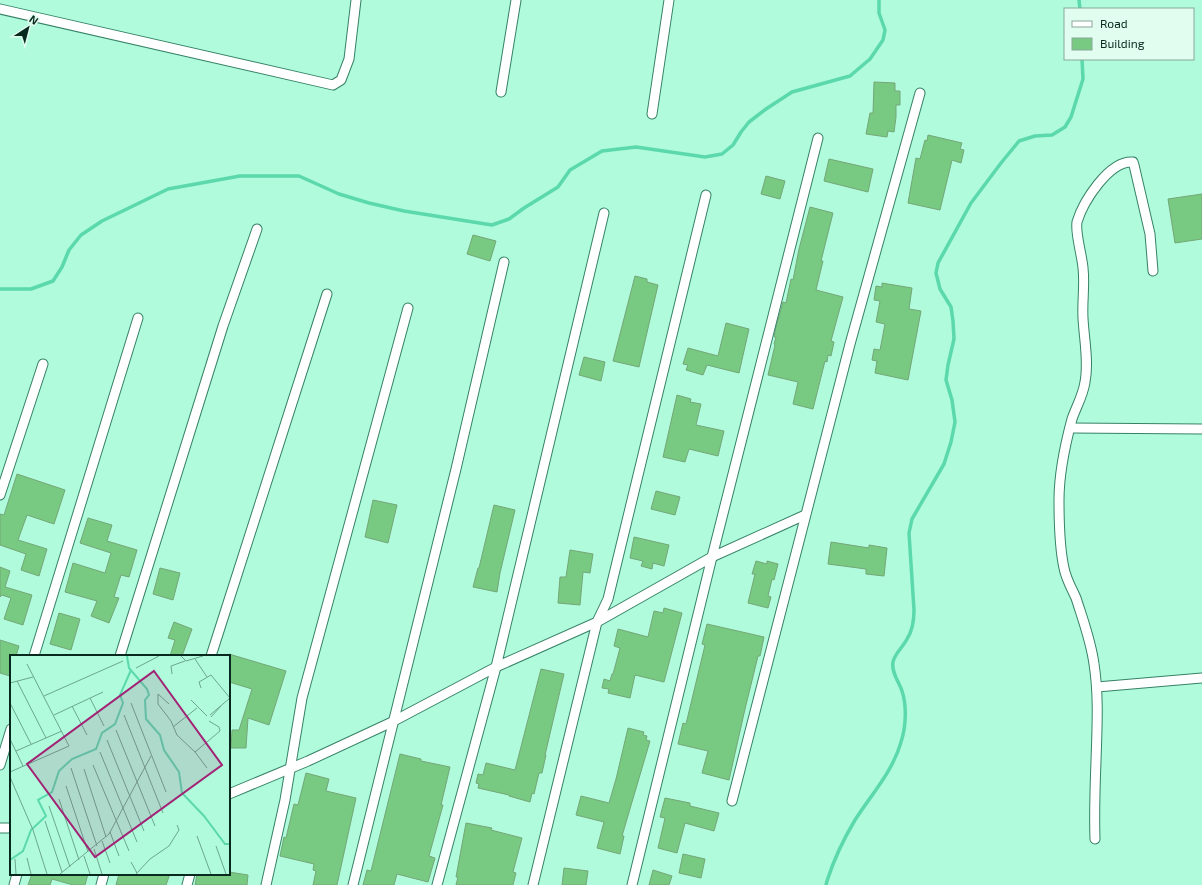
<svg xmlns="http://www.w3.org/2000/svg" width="1202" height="885" font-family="'Exo 2',sans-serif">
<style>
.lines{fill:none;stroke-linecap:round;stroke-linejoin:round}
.stream{stroke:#5bd9ac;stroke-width:3.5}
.building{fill:#78c981;stroke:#74a778}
.minor-casing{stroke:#368267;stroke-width:11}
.minor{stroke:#fff;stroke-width:9}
.inset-river{fill:none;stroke:#5bd9ac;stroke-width:2}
.inset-road{fill:none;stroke:#6ca78f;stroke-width:1}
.view{fill:#a22375;fill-opacity:0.15;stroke:#a22375;stroke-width:2}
.inset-edge{fill:none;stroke:#08291e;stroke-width:2}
</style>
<rect width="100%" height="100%" fill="#affbdb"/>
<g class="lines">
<g class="stream">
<polyline points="1079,0 1080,9"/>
<polyline points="0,289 31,289 53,281 62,267 69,250 81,235 102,221 168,189 240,176 299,176 339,194 369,203 404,211 492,225 509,219 524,208 558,187 570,170 602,151 636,147 705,157 722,154 733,145 741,132 749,122 766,109 792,92 850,76 870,59 883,40 885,30 879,13 879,0"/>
<path d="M826,885L827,881C834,859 843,840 855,820C871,795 893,771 901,742C906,727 907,706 902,691C899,682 891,672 893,662C895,653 903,647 907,639C913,630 914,620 914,610L909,533L912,519L944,464L951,442L955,422L952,400L946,380L948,365L954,339L953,321L951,307L940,289L936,273L938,263L971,203L1001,163L1019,141L1035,136L1052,135L1065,127L1071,117L1083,79L1082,59"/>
</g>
</g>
<g class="building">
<polygon points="874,82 895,83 895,91 900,91 900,105 896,105 896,117 894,132 888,131 887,137 866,134 870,113 873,113"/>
<polygon points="928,135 962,143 960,149 964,150 961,163 952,160 940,210 908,203 916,158 920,159 925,140 927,141"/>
<polygon points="829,159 873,169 868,192 824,181"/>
<polygon points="766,176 785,181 780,199 761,194"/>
<polygon points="1202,194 1202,239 1175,243 1168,199"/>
<polygon points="810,207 833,213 821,261 823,261 816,290 843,297 831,341 834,342 831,356 828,355 827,362 825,361 813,409 793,404 798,382 768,375 775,345 774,344 776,337 774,337 776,327 783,302 786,303 791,279 793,280 799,249"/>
<polygon points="473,235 496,241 490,261 467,254"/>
<polygon points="635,276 647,279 647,282 658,285 639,367 613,361"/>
<polygon points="882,283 912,288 909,309 921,311 908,380 875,373 877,361 872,360 874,349 880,350 885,324 876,322 880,301 874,300 876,286 882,287"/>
<polygon points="726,323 749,329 739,373 707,365 703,375 686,370 688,365 683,364 688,348 718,356"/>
<polygon points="584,357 605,362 601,381 579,375"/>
<polygon points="677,395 691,399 690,402 701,404 696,425 724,431 718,456 689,449 685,462 663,457"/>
<polygon points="17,474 65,490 54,524 27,515 18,540 47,549 39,576 21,570 26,554 0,545 0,514 4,515"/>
<polygon points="656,491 680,497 675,515 651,509"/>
<polygon points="373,500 397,505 388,543 365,537"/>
<polygon points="494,505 515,510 500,573 497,592 473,587 478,568 479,568"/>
<polygon points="88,518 112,525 107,541 137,550 129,577 121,575 114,597 119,598 109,623 91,616 97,601 65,592 73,563 105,573 111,553 80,543"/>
<polygon points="634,537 669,545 664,566 653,563 652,569 641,566 643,561 630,558"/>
<polygon points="831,542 869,548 869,545 887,548 884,576 866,574 866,569 828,564"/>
<polygon points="570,550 593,554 590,573 583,572 580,605 558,603 560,577 566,577"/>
<polygon points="756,561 767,564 767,561 778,564 774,580 772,579 768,596 771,597 768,608 748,603 755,574 752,574"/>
<polygon points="0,567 10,571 5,587 32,595 23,625 4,619 11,598 2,595 0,597"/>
<polygon points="160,568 180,573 173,600 153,594"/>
<polygon points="664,608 682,613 664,682 635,675 630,698 608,693 609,689 602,688 604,679 610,681 612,674 613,674 620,648 614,646 618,629 648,637 654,611 663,613"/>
<polygon points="59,613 80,619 71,650 50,644"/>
<polygon points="174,622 192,629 182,656 170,656 175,640 168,638"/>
<polygon points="707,624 764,637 760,656 758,656 745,709 729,780 702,773 708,751 678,744 683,723 686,724 705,645 702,644"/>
<polygon points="0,640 19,646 16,656 11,656 11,671 10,676 0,673"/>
<polygon points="229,654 286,671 269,725 248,718 246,748 231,748 232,730 239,730 252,689 229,682"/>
<polygon points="541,669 564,674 545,755 546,755 542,773 539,773 534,794 532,793 530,802 509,796 509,795 478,788 479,784 476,783 478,774 483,775 486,763 515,770"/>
<polygon points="628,728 644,732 643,735 647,736 646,740 650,741 622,836 624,836 620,854 597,848 604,822 576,815 581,796 609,803 616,779"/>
<polygon points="400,754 421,759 421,761 450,767 441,805 443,805 429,856 435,858 428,882 397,874 394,885 363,885 367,870 371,871"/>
<polygon points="306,773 329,779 326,791 356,798 337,885 313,885 316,871 313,870 314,864 280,856 284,837 286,838 294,804 298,805"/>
<polygon points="665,798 690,803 690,806 719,813 714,831 685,823 677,853 658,848 665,818 660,817"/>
<polygon points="466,823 492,828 491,830 522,838 513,872 516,873 513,885 456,885 458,877 456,877"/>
<polygon points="683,854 705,859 701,878 679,873"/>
<polygon points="564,868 588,871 586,885 562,885"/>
<polygon points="653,870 672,876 669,885 649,885"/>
<polygon points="229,872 248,875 247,885 195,885 197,874 229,874"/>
<polygon points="32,874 88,874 85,885 73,885 52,879 50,885 28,885"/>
<polygon points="119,874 170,874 166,885 116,885"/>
</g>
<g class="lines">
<g class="minor-casing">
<g id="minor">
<polyline points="0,9 333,85 341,80 349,59 356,0"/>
<polyline points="501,92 516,0"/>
<polyline points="652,114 669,0"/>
<polyline points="1070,428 1202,429"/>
<polyline points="0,495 43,364"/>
<polyline points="34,656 138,318"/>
<polyline points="120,656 223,326 257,229"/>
<polyline points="211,656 327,294"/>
<polyline points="1097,687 1202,678"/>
<polyline points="0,765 11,729"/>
<polyline points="229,794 308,761 392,722 496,667 597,622 712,557 805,515"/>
<polyline points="732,801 850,344 920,93"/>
<polyline points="0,828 11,828"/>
<path d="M1095,839C1094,813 1095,787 1096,761C1097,728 1099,696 1094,664C1091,641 1083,620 1076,598C1072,589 1066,579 1064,568C1060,550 1059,520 1059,500C1059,473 1065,445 1072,419C1076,407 1083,396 1085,382C1089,361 1084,339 1083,318C1082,301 1085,285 1083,268C1082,255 1075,233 1077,222C1083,202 1109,160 1133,162L1134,165L1150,234L1153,271"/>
<polyline points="14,885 17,874"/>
<polyline points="101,885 104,874"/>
<polyline points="187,885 190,874"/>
<polyline points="266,885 285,800 302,698 408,308"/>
<polyline points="353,885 456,469 504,262"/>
<polyline points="437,885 496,667 604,213"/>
<polyline points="533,885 597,622 608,599 706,195"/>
<polyline points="632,885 712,557 818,138"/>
</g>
</g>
<use href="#minor" class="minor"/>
</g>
<g transform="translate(10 655)">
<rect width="220" height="220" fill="#affbdb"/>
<path class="inset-river" d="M117,1L119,13L137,34L139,40L135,45L136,64L150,80L154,95L169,117L172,138L194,161L215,189H220M0,205L13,196L21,175L36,161L28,145L42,137L49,116L62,104L86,94L92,78L105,69L113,48L110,40L121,15"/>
<path class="inset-road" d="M171,1L176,6L193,1M185,4L197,22M126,13L149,1M162,19L161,11L175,6M7,26L36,83M0,28L23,22M191,33L189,27L201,20L220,43M34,41L113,6M80,43L94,71M181,45L197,61M0,48L21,89M121,48L156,137M159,49L148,39V49L161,66L167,80L185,97L197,113M62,51L77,80M44,60L93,37M114,60L153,158M200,60L220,43M201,62L211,51M163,72L187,53M106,75L145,171M0,84L13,111M97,85L134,176M6,96L52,76M90,97L127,187M185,97L210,76L209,72L199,66M83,110L119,196M61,113L87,191M74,114L96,182M0,117L59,91L17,9M0,122L23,175L37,219M56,131L78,197M49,144L69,205M39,151L60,212M35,166L52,217M100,177L109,201M187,181L201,219M92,186L100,208M206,191L216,219M84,194L92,219M74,201L80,219M17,203L21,219M5,204L6,219M121,207L127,218M50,219L99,179L141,101M126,219L140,204L159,191L169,175L167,170"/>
<path class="view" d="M144,16L212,110L85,202L17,109Z"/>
<rect width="220" height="220" class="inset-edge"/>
</g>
<rect x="1064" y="8" width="130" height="52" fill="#e0fdf0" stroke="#8aa89c"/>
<rect x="1072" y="21" width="20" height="6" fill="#ffffff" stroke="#8aa89c"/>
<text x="1100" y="28" font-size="12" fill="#08291e">Road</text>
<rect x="1072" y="38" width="20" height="12" fill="#78c981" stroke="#8aa89c"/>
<text x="1100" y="48" font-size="12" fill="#08291e">Building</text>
<g transform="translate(28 28) rotate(36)" stroke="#e0fdf0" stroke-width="3" paint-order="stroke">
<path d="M0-3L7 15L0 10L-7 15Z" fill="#08291e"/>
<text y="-6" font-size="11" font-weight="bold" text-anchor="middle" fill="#08291e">N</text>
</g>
</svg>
